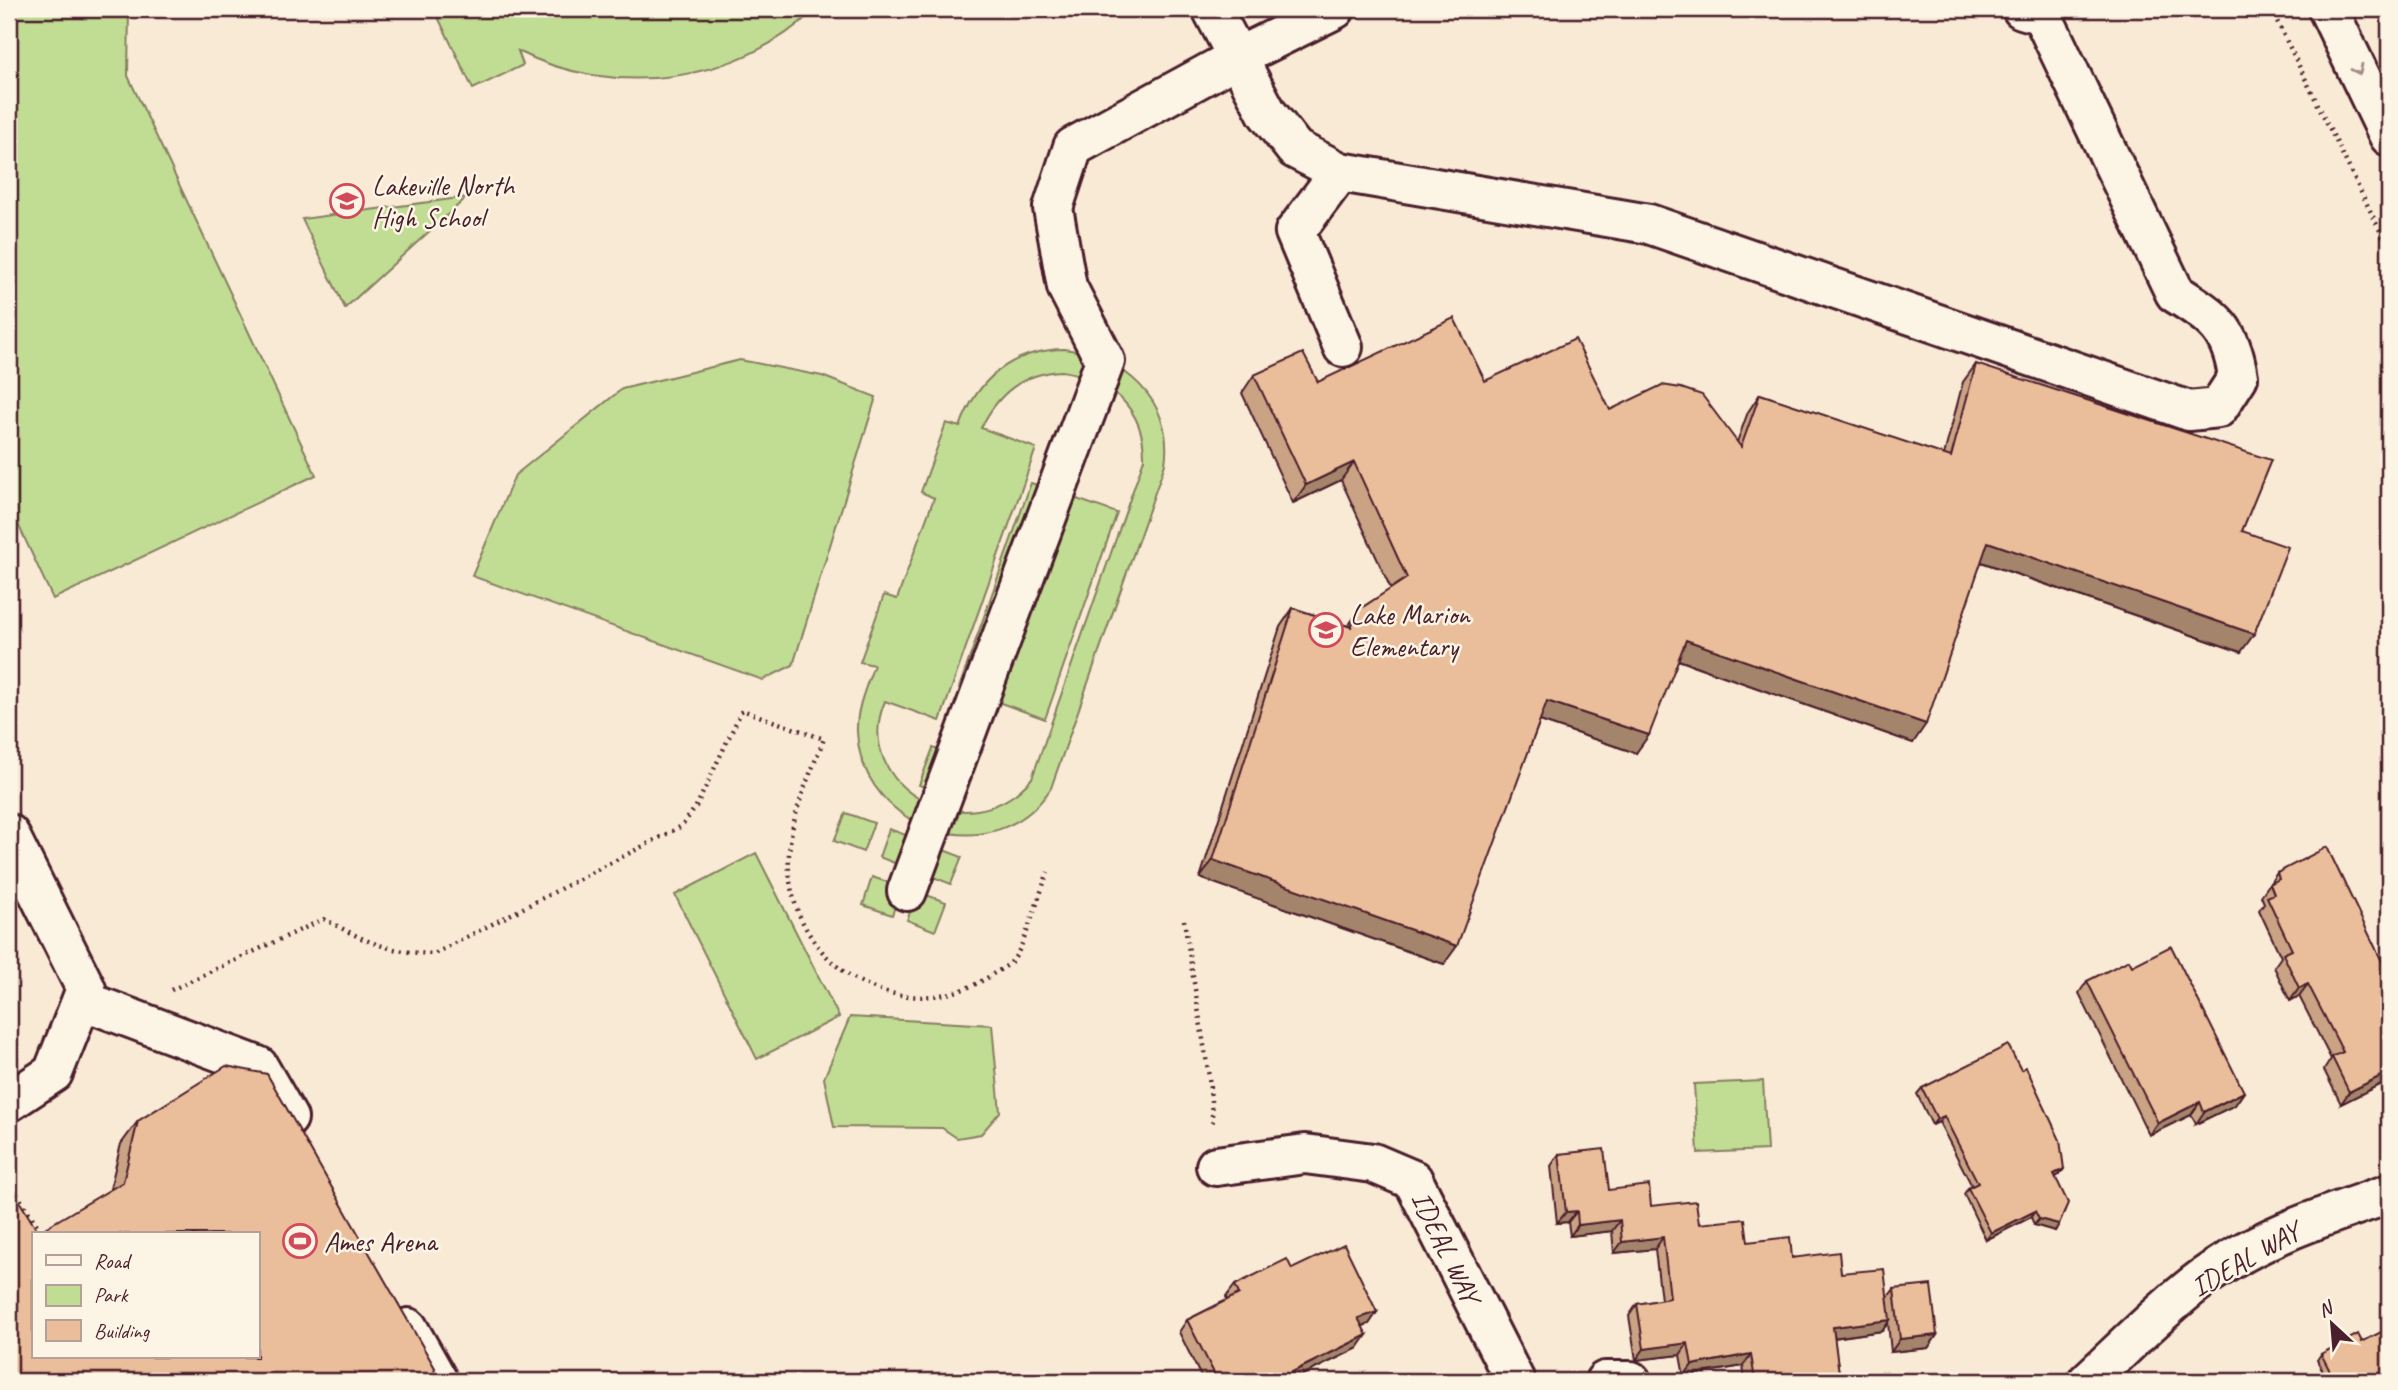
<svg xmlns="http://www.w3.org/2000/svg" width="2398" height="1390" font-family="Caveat,sans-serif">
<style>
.green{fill:#c1dd94;stroke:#867e60;stroke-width:2;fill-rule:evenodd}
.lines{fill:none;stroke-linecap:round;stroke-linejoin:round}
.minor-casing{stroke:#4a1f2b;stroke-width:44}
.major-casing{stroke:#4a1f2b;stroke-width:44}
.path{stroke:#4a1f2b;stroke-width:4.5;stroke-dasharray:2 5;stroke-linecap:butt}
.minor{stroke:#fcf5e5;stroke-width:38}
.major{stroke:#fcf5e5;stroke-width:38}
.wall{fill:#caa385;stroke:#4a1f2b;stroke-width:2}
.shaded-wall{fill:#a4856c;stroke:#4a1f2b;stroke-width:2}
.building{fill:#ebbe9b;stroke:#4a1f2b;stroke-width:2;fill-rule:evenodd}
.oneway{stroke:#a38a88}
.labels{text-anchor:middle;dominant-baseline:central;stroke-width:5;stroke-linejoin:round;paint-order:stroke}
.poi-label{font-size:28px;fill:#4a1f2b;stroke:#fcf5e5;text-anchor:start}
.street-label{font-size:28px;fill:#4a1f2b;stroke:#fcf5e5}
</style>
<rect width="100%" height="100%" fill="#f9ead6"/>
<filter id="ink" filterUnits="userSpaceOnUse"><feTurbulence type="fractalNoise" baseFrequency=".0143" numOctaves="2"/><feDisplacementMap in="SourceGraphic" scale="14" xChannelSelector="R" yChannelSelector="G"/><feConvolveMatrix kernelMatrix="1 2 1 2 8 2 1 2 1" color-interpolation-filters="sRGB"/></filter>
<g filter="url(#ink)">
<g class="green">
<polygon points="9,9 129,9 128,76 316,475 53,599 9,505"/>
<path d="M434,9H815C739,84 612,99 518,51L523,65L473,89Z"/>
<polygon points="467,197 345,308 302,219"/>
<path d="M1064,349C1122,356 1175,400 1165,464L1051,788C996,874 862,832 857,732C856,709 866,687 874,665L860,662L884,595L897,599L934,498L921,492L946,423L960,427C977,379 1012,350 1064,349ZM1062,371C1109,378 1145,408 1144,459L1032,778C969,854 849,786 885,701L940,721L1036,448L981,428C998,393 1023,373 1062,371Z"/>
<polygon points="740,360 822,376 876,397 793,665 763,680 472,576 515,475 622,389"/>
<polygon points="1031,483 1117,513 1045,719 959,688"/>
<polygon points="933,748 970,762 956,799 919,785"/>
<polygon points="846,813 874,823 863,852 834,841"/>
<polygon points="889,829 917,839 907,868 879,857"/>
<polygon points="933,846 962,857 951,884 923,873"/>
<polygon points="756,853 839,1017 757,1059 675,895"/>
<polygon points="872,877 902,887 892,915 863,905"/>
<polygon points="918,892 946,902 935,931 907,920"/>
<polygon points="850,1017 992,1025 1000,1112 981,1134 957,1138 942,1128 834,1127 824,1078"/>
<polygon points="1763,1081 1767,1150 1698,1153 1694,1084"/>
</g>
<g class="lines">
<g class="minor-casing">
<g id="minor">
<path d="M1212,9L1267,113L1295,149L1340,172L1649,224L2189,411L2218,408L2238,377C2231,329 2215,318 2175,293L2042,15L2022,9"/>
<polyline points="1340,172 1295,232 1343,347"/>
<polyline points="9,834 86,989 53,1073 9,1102"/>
<polyline points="907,891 1105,361 1067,287 1053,208 1073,147 1238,57 1335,9"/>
<polyline points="82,1000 258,1066 288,1118"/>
<polyline points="1216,1166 1305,1154 1373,1163 1413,1180 1515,1381"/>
<polyline points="408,1328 438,1381"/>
<polyline points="1605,1381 1631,1381"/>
<path d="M2088,1381C2123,1349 2157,1314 2195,1284C2253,1239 2321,1217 2389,1194"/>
</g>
</g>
<g class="major-casing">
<polyline id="major" points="2328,9 2389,136"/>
</g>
<g class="path">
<polyline points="2271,9 2389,249"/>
<polyline points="1184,920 1209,1077 1213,1126"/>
<path d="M171,990L324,919C365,941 386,952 434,954L682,826L697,805L742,710L824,739C807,782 786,825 789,872C797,972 905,1030 990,976C997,971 1007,967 1012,961C1023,951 1041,889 1048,872"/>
<polyline points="9,1182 43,1234"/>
</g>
<use href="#minor" class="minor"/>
<use href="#major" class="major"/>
</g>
<g class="wall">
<polygon points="1976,364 2242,531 2241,652 1981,562 1913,743 1678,660 1636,753 1540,721 1444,964 1200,878 1280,627 1293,608 1348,626 1360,609 1391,589 1341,480 1293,503 1242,393 1254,375 1318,382 1485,381 1610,410 1737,442 1748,412 1760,394 1944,455 1963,382"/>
<polygon points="2277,873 2389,1080 2341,1104 2324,1070 2331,1059 2299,996 2290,1001 2274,967 2281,957 2259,910 2264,903 2261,896"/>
<polygon points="2132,966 2244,1092 2235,1105 2196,1124 2191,1115 2149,1135 2079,993 2087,981"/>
<polygon points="1922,1088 2064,1169 2059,1175 2056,1177 2059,1224 2055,1231 2034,1225 2031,1217 1986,1240 1964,1194 1968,1188 1972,1186 1939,1122 1932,1125 1917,1094"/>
<polygon points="138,1121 435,1368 110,1189 121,1144"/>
<polygon points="1559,1154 1609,1190 1748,1242 1841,1273 1887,1298 1894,1289 1937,1335 1928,1348 1891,1352 1888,1323 1882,1331 1834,1338 1840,1381 1745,1381 1743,1366 1684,1376 1680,1355 1636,1360 1629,1316 1637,1304 1661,1300 1655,1249 1614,1253 1612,1231 1570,1236 1568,1222 1557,1223 1551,1166"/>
<polygon points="1292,1269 1377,1312 1369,1324 1362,1326 1358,1348 1290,1381 1203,1381 1179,1332 1187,1320 1227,1300 1226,1297 1235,1285"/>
<polygon points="2362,1342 2389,1381 2324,1374 2317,1360 2321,1354"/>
</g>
<g class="shaded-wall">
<polygon points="1354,462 1341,480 1293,503 1306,485"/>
<polygon points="1988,542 2254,634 2241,652 1976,560"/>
<polygon points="1686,640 1926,724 1913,743 1673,658"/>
<polygon points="1547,701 1649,735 1636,753 1534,719"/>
<polygon points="1213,860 1457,946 1444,964 1200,878"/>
<polygon points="2308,984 2299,996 2290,1001 2299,988"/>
<polygon points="2389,1072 2389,1080 2341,1104 2349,1092"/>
<polygon points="2244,1092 2235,1105 2196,1124 2204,1112"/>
<polygon points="2200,1102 2191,1115 2149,1135 2158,1123"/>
<polygon points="1944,1116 1939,1122 1932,1125 1937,1119"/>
<polygon points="2064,1169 2059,1175 2050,1180 2054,1174"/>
<polygon points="1577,1211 1568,1222 1557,1223 1566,1212"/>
<polygon points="2035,1211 2031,1217 1986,1240 1991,1233"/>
<polygon points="2039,1219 2059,1224 2055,1231 2034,1225"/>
<polygon points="1620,1220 1612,1231 1570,1236 1578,1225"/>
<polygon points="1663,1237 1655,1249 1614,1253 1622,1242"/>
<polygon points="1377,1312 1369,1324 1349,1331 1358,1318"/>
<polygon points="1890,1320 1882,1331 1825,1339 1833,1327"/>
<polygon points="1367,1335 1358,1348 1290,1381 1274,1381"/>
<polygon points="1937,1335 1928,1348 1891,1352 1900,1339"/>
<polygon points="1688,1343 1680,1355 1636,1360 1644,1349"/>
<polygon points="1751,1354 1743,1366 1684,1376 1692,1365"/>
</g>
<g class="building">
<polygon points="1454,318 1485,381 1575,339 1610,410 1662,385 1681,388 1702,395 1741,447 1760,394 1951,457 1976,364 2271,460 2242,531 2288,547 2254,634 1988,542 1926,724 1686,640 1649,735 1547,701 1457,946 1213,860 1293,608 1351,627 1360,609 1407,578 1354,462 1306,485 1254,375 1303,353 1318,382"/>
<polygon points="2327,847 2389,976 2389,1072 2349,1092 2332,1057 2343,1052 2308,984 2299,988 2283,954 2292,950 2267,897 2274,894 2270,884 2279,879 2277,873"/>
<polygon points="2171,946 2244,1092 2204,1112 2200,1102 2158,1123 2087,981 2129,960 2132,966"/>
<polygon points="2008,1045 2021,1070 2026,1067 2060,1140 2064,1169 2054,1174 2068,1203 2059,1224 2039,1219 2035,1211 1991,1233 1968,1188 1978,1183 1944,1116 1937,1119 1922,1088"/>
<path d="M226,1066L267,1074L435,1368L432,1381H9V1184L38,1232L123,1182L138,1121ZM33,1234H257V1357H33Z"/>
<polygon points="1604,1149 1609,1190 1649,1185 1651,1206 1696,1201 1699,1224 1745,1219 1748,1242 1790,1237 1792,1258 1839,1252 1841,1273 1884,1269 1890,1320 1833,1327 1840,1381 1796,1381 1796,1379 1780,1381 1755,1381 1751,1354 1692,1365 1688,1343 1644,1349 1637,1304 1670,1298 1663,1237 1622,1242 1620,1220 1578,1225 1577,1211 1566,1212 1559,1154"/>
<polygon points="1344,1244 1377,1312 1358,1318 1367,1335 1274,1381 1241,1381 1240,1380 1238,1381 1218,1381 1187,1320 1239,1294 1235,1285 1287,1259 1292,1269"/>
<polygon points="1931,1285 1937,1335 1900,1339 1894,1289"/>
<polygon points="2389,1328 2389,1381 2311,1381 2330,1371 2321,1354 2358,1334 2362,1342"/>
</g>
<defs><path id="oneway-chevron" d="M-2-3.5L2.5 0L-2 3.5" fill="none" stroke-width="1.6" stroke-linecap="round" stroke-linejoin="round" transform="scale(1.75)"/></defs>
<use class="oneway" href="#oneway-chevron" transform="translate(2358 70) rotate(64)"/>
</g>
<defs>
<g id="school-ring" transform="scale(1.75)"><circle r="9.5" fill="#fcf5e5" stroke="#d1495b" stroke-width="1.5"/><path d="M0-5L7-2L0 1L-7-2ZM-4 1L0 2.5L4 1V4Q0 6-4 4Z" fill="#d1495b"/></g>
<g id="stadium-ring" transform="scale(1.75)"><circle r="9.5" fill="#fcf5e5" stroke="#d1495b" stroke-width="1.5"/><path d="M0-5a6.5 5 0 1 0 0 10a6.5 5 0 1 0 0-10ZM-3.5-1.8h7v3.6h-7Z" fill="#d1495b"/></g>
</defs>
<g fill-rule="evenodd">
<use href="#school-ring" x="347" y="201"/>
<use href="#school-ring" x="1326" y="630"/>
<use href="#stadium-ring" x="300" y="1241"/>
</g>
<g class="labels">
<g class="poi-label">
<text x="372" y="185">Lakeville North<tspan x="372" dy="32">High School</tspan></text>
<text x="1350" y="614">Lake Marion<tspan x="1350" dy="32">Elementary</tspan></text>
<text x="324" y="1241">Ames Arena</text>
</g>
<g class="street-label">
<text transform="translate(1446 1247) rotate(64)">IDEAL WAY</text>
<text transform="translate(2245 1259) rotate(-30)">IDEAL WAY</text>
</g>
</g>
<rect width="2398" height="1390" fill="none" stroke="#fcf5e5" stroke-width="35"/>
<rect x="18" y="18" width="2363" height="1355" fill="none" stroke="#4a1f2b" stroke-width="2.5" filter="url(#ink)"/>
<rect x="32" y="1232" width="228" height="126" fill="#fcf5e5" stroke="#b59f9b" stroke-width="2"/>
<rect x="46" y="1255" width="35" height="10" fill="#fcf5e5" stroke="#b59f9b" stroke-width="2"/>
<text x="94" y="1268" font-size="21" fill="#4a1f2b">Road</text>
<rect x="46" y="1285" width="35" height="21" fill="#c1dd94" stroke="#b59f9b" stroke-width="2"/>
<text x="94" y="1302" font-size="21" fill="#4a1f2b">Park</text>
<rect x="46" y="1320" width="35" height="21" fill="#ebbe9b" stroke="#b59f9b" stroke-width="2"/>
<text x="94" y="1338" font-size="21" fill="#4a1f2b">Building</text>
<g transform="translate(2332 1324) rotate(334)" stroke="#fcf5e5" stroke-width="5" paint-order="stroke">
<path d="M0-5L12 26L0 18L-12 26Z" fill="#4a1f2b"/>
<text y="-10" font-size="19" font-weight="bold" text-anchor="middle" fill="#4a1f2b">N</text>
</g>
</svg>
